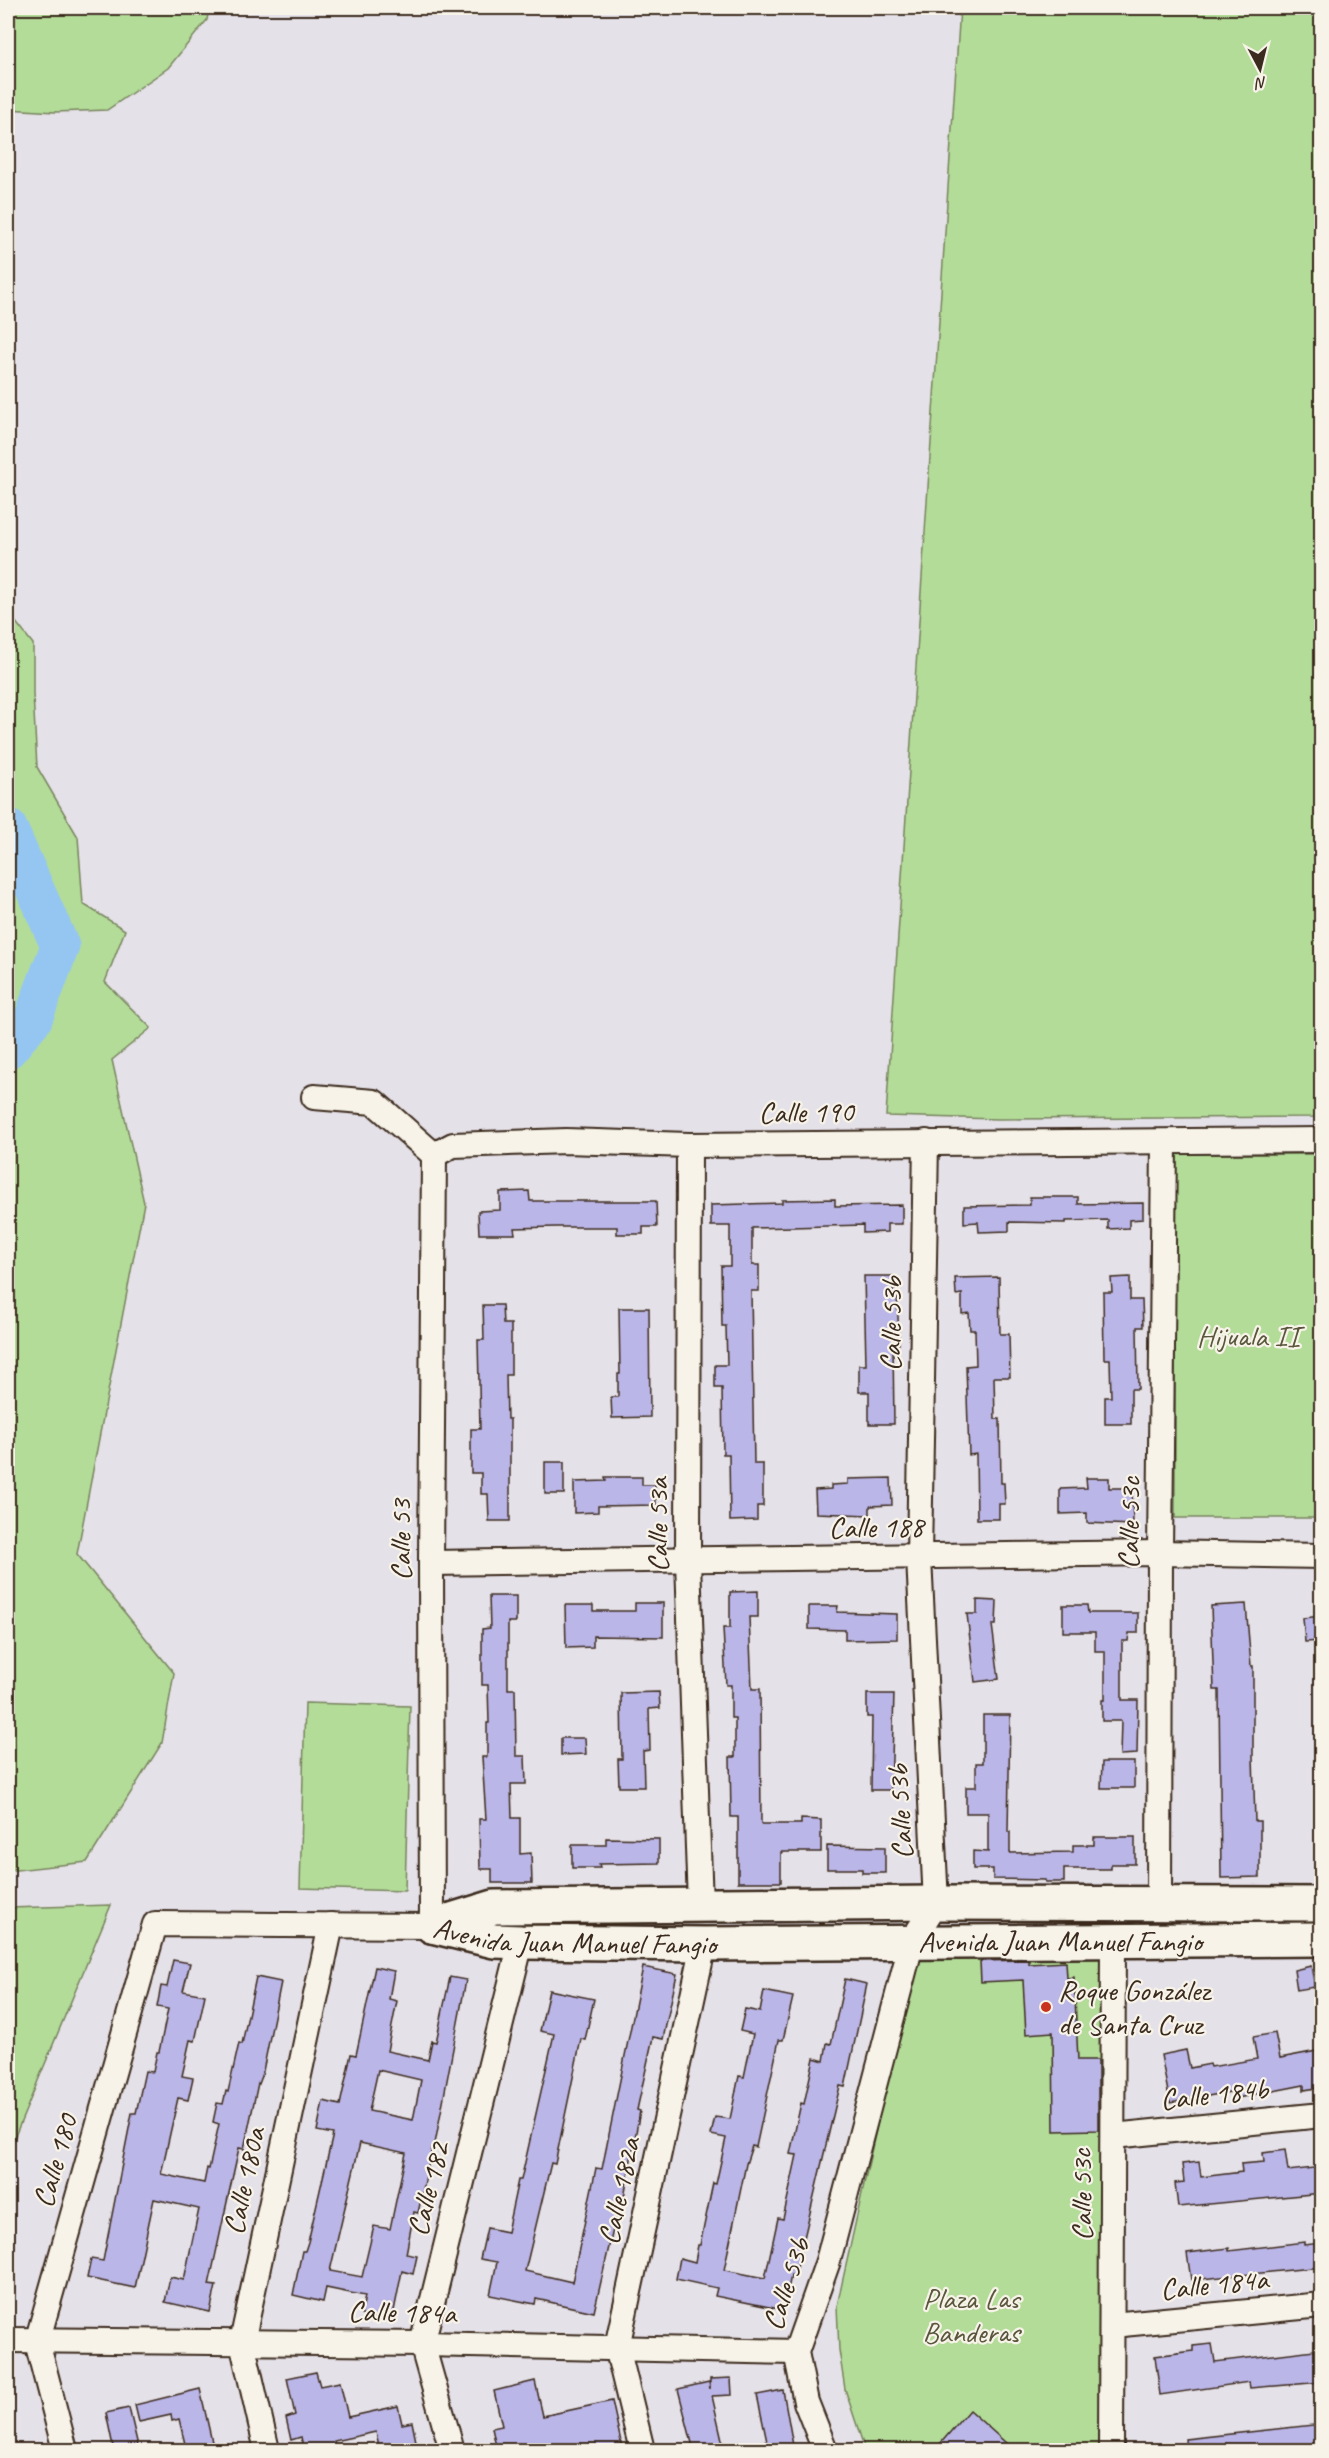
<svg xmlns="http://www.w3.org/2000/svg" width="1329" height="2458" font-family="Caveat,sans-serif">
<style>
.green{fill:#b3dc99;stroke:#77835c;stroke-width:1.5}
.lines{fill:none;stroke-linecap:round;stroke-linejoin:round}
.river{stroke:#95c6f1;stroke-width:39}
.building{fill:#bbb6e8;stroke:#3b2a1e;stroke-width:1.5;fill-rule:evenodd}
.minor-casing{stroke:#3b2a1e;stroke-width:28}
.secondary-casing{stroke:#3b2a1e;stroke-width:38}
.minor{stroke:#f7f3e8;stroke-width:24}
.secondary{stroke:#f7f3e8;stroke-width:33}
.poi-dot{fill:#c8321e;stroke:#f7f3e8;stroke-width:2}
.labels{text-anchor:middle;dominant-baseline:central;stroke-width:4.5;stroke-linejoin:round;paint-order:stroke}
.street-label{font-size:30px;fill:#3b2a1e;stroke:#f7f3e8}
.park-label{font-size:30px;fill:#59563d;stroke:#f7f3e8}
.poi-label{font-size:30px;fill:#3b2a1e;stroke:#f7f3e8;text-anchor:start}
</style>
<rect width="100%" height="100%" fill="#e5e1e8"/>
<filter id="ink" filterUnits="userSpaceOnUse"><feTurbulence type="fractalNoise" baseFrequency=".0167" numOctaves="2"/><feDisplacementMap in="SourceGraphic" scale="12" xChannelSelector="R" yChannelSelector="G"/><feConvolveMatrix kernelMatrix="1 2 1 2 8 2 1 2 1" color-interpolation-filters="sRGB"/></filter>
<g filter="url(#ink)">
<g class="green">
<polygon points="8,8 209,8 207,20 168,68 107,110 55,112 8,109"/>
<polygon points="960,8 1321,8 1321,1117 998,1119 886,1116"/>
<polygon points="8,612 33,644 33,694 37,767 78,837 83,904 125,930 105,982 151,1028 112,1060 144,1203 77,1554 174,1673 162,1743 87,1862 8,1871"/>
<rect x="1175" y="1154" width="146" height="364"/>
<polygon points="305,1703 410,1706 405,1891 300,1888"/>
<polygon points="111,1905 8,2153 8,1908"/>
<polygon points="1108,1944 1103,2450 865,2450 845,2389 839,2350 837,2306 917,1945"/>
</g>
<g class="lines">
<polyline class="river" points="8,828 60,946 33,1019 8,1049"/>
</g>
<g class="building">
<polygon points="529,1191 530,1201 656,1201 657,1227 643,1227 643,1234 617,1234 617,1227 556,1227 514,1228 515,1234 479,1234 478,1211 500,1210 500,1192"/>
<polygon points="1030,1197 1078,1197 1078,1204 1143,1203 1143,1219 1129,1220 1129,1228 1108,1229 1108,1220 1066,1221 1066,1223 1009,1222 1009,1231 979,1232 978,1222 964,1223 964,1206 1030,1205"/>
<polygon points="835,1199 835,1206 902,1205 902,1224 887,1224 887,1232 863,1233 863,1225 752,1228 752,1265 759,1265 759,1291 751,1291 754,1464 763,1464 763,1506 757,1506 757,1520 730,1521 729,1454 723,1454 722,1388 715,1388 715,1365 727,1365 726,1326 722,1326 721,1266 730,1266 730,1226 711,1226 711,1205 782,1203 782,1200"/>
<polygon points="864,1276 893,1276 893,1290 897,1290 899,1344 893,1344 894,1424 869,1424 869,1392 859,1392 859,1365 866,1365"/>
<polygon points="999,1277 1000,1334 1009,1334 1010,1377 994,1377 995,1419 1000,1419 1001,1483 1004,1483 1005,1504 999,1504 999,1519 977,1519 976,1454 969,1455 966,1366 976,1365 975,1330 970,1330 969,1313 962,1314 962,1294 956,1295 955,1278"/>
<polygon points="1130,1277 1130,1300 1142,1300 1143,1327 1137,1327 1138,1389 1131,1389 1131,1424 1105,1424 1105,1397 1111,1397 1110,1359 1104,1359 1103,1292 1112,1292 1111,1278"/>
<polygon points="483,1305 502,1305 503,1324 511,1324 511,1375 506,1375 507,1419 510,1419 510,1521 489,1521 488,1494 481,1494 481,1473 471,1473 471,1429 480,1429 478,1340 484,1340"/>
<polygon points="619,1308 649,1308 650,1417 612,1418 611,1397 618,1397 618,1374 620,1374"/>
<rect x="545" y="1462" width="19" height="32"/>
<polygon points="605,1477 642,1477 642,1485 655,1485 656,1505 598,1506 598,1512 574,1513 574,1482 606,1481"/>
<polygon points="891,1478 892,1505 870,1506 870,1515 816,1513 815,1490 831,1489 831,1485 848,1484 848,1479"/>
<polygon points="1086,1478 1109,1478 1109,1488 1132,1488 1133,1525 1087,1523 1087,1513 1060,1514 1060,1489 1087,1488"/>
<polygon points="758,1591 758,1617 749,1617 752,1689 760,1689 761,1824 801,1824 801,1819 821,1820 821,1852 781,1852 781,1882 738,1882 738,1817 731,1817 730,1757 735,1757 735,1718 731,1718 731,1685 726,1685 723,1628 730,1628 730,1592"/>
<polygon points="489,1596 516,1596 516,1622 508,1622 508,1689 515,1689 516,1756 525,1756 526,1784 511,1784 512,1818 520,1818 520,1854 531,1853 532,1883 492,1883 492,1869 480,1869 479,1819 486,1819 482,1757 487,1757 487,1723 489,1723 488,1685 482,1685 482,1629 490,1628"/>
<polygon points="977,1600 997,1601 996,1625 992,1625 999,1679 975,1682 967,1614 977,1614"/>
<polygon points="635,1603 663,1603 663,1637 593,1636 593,1647 566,1648 565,1605 593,1605 593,1611 635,1611"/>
<polygon points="1246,1604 1251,1666 1253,1666 1253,1757 1255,1821 1260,1821 1260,1877 1221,1878 1219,1690 1214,1690 1211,1606"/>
<polygon points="1063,1605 1087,1605 1088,1613 1138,1613 1138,1633 1129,1633 1128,1641 1122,1641 1122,1700 1138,1700 1137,1754 1120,1755 1121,1721 1102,1721 1102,1700 1105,1700 1105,1651 1095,1651 1095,1632 1063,1632"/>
<polygon points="809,1606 838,1606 837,1612 897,1614 897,1639 845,1640 845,1630 809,1629"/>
<polygon points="1322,1616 1322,1641 1305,1642 1303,1618"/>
<polygon points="659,1692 660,1708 649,1709 650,1750 643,1751 644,1787 619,1787 618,1759 622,1759 621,1693"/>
<polygon points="867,1694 894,1694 891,1790 871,1790 872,1717 867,1717"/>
<polygon points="983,1715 1010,1715 1008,1832 1010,1832 1010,1853 1073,1852 1073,1845 1094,1845 1094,1837 1135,1837 1135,1864 1111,1864 1111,1869 1064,1869 1064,1882 1045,1882 1045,1880 993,1879 993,1869 973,1869 973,1851 988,1852 988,1813 966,1813 966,1787 976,1787 976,1763 983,1763"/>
<polygon points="561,1738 585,1738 586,1754 561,1755"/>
<polygon points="1102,1762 1134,1762 1134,1788 1101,1788"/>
<polygon points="606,1838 659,1839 659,1863 599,1864 600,1868 572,1868 572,1845 606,1845"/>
<polygon points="827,1846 885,1847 885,1873 862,1873 862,1869 827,1869"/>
<polygon points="173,1960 190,1963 183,1991 205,1995 195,2041 190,2040 182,2076 193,2078 188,2100 178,2098 161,2174 204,2183 207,2168 209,2169 219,2124 213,2122 217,2103 223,2104 226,2091 228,2092 239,2043 242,2044 256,1977 281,1982 262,2076 259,2084 258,2083 244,2149 239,2148 225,2211 209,2285 216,2286 210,2312 165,2302 170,2277 184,2280 199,2209 154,2199 135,2288 87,2278 91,2259 103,2261 132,2113 136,2113 145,2071 153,2072 157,2052 159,2052 168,2009 157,2007 161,1986 167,1987"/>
<polygon points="1029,1960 1029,1964 1066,1962 1067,1978 1074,1977 1078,2060 1098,2060 1098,2130 1054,2131 1053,2032 1026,2034 1023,1980 981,1982 980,1961"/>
<polygon points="1311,1966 1315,1987 1297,1990 1294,1970"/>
<path d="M375,1967L394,1971L389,1999L397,2001L387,2051L428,2060L432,2041L436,2042L450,1977L466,1980L434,2149L432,2148L418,2213L414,2212L406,2254L417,2256L413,2274L402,2271L392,2321L361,2315L365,2296L326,2288L323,2302L293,2295L302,2251H305L308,2242L333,2134L317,2131L323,2101L340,2105L351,2054L356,2055ZM378,2070L421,2080L413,2120L369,2111ZM360,2143L406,2153L390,2229L374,2226L362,2277L330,2271Z"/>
<polygon points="643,1967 677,1974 663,2039 653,2037 637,2110 640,2111 621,2213 617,2212 594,2312 536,2299 535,2304 490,2295 497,2262 480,2259 487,2228 507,2232 518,2180 521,2180 554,2034 540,2031 549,1990 594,1999 585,2040 581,2039 555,2164 551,2163 525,2271 572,2282 596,2168 602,2169"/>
<polygon points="845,1979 867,1984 845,2087 840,2086 795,2276 791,2275 784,2310 715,2296 717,2288 676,2279 680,2258 695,2262 698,2245 700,2245 713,2183 716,2184 726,2138 711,2135 715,2117 730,2119 739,2076 744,2077 753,2034 740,2031 745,2009 760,2012 764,1991 793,1997 783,2040 779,2040 756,2147 752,2146 746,2164 724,2270 765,2278 778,2218 783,2219 797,2155 790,2154 801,2103 804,2104 814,2058 824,2061 827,2043 831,2044"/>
<polygon points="1275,2033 1280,2058 1322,2050 1322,2087 1304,2090 1304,2085 1237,2098 1236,2091 1170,2103 1161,2055 1186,2050 1190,2068 1210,2064 1211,2067 1257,2059 1253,2037"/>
<polygon points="1285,2150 1288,2171 1322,2167 1322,2193 1178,2207 1175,2183 1184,2182 1182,2164 1199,2162 1201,2177 1242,2172 1241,2164 1264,2162 1263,2153"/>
<polygon points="1304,2242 1304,2245 1322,2243 1322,2267 1191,2280 1187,2253 1229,2248 1229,2251"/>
<polygon points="1212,2344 1215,2362 1322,2349 1322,2382 1250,2388 1249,2382 1160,2395 1155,2356 1193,2351 1193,2346"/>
<polygon points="316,2372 320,2386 340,2382 348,2417 398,2406 402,2424 412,2422 418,2451 380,2451 376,2432 334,2441 336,2451 304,2451 301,2437 291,2440 286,2418 295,2415 287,2378"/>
<polygon points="731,2378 732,2395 712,2396 723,2444 694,2451 678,2389 709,2382 710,2389 710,2379"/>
<polygon points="535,2381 543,2416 612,2401 623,2451 497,2451 492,2428 502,2426 494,2391"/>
<polygon points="200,2389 212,2442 186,2448 179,2419 172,2421 171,2415 139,2422 135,2405"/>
<polygon points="783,2390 794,2451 769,2451 757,2395"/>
<polygon points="129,2408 138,2446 114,2451 106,2413"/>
<polygon points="969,2410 1015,2451 934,2451"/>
<polygon points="1322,2424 1322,2451 1186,2451 1185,2439"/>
</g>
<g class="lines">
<g class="minor-casing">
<g id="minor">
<polyline points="314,1097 374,1102 434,1155"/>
<polyline points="689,1145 688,1561 700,1905"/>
<polyline points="434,1155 453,1145 566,1141 689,1145 1322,1140"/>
<polyline points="431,1563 1160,1553 1322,1556"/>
<polyline points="1159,1904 1160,1553 1164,1142"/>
<polyline points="1113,2136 1322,2115"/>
<polyline points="1112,2325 1322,2305"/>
<polyline points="8,2340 422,2344 796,2352"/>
<polyline points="65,2450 37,2342 155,1924 432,1926 431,1563 434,1155"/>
<polyline points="267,2450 242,2342 331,1925"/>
<polyline points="452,2450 422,2344 521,1942"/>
<polyline points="642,2450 617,2347 704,1944"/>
<polyline points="825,2450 806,2402 796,2352 828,2261 912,1941 936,1903 919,1558 926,1142"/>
<polyline points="1111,2450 1113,1941"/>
</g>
</g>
<g class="secondary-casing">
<g id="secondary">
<polyline points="432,1926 494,1907 936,1903 1322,1904"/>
<path id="s1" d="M432,1926L494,1941L521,1942L704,1944L1322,1939"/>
</g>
</g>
<use href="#minor" class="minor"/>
<use href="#secondary" class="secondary"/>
</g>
</g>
<circle class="poi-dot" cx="1046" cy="2007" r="6"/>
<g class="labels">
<g class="street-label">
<text transform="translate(806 1112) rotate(-1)">Calle 190</text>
<text transform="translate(891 1324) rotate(-89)">Calle 53b</text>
<text transform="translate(1129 1523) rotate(-89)">Calle 53c</text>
<text transform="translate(657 1525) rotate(-90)">Calle 53a</text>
<text transform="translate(876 1527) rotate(-1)">Calle 188</text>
<text transform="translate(400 1540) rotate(-90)">Calle 53</text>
<text transform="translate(900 1812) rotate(-93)">Calle 53b</text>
<text stroke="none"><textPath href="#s1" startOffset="144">Avenida Juan Manuel Fangio</textPath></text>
<text x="1060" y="1941">Avenida Juan Manuel Fangio</text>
<text transform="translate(1214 2094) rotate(-6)">Calle 184b</text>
<text transform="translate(55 2161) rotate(-74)">Calle 180</text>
<text transform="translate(244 2181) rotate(-78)">Calle 180a</text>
<text transform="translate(428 2189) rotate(-76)">Calle 182</text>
<text transform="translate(619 2191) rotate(-78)">Calle 182a</text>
<text transform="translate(1081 2195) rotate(-90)">Calle 53c</text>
<text transform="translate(786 2284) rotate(-72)">Calle 53b</text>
<text transform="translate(1214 2284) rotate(-6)">Calle 184a</text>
<text transform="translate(402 2312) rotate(1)">Calle 184a</text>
</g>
<g class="park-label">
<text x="1248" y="1336">Hijuala II</text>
<text x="971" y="2298">Plaza Las<tspan x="971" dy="34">Banderas</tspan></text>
</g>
<g class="poi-label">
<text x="1058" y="1990">Roque González<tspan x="1058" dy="34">de Santa Cruz</tspan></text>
</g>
</g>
<rect width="1329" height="2458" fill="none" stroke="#f7f3e8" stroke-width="30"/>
<rect x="15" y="15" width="1299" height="2428" fill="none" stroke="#3b2a1e" stroke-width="2" filter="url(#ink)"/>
<g transform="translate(1260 69) rotate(173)" stroke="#f7f3e8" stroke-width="4.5" paint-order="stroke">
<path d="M0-4.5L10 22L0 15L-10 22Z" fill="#3b2a1e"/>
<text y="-9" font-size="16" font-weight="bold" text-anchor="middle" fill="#3b2a1e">N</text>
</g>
</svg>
